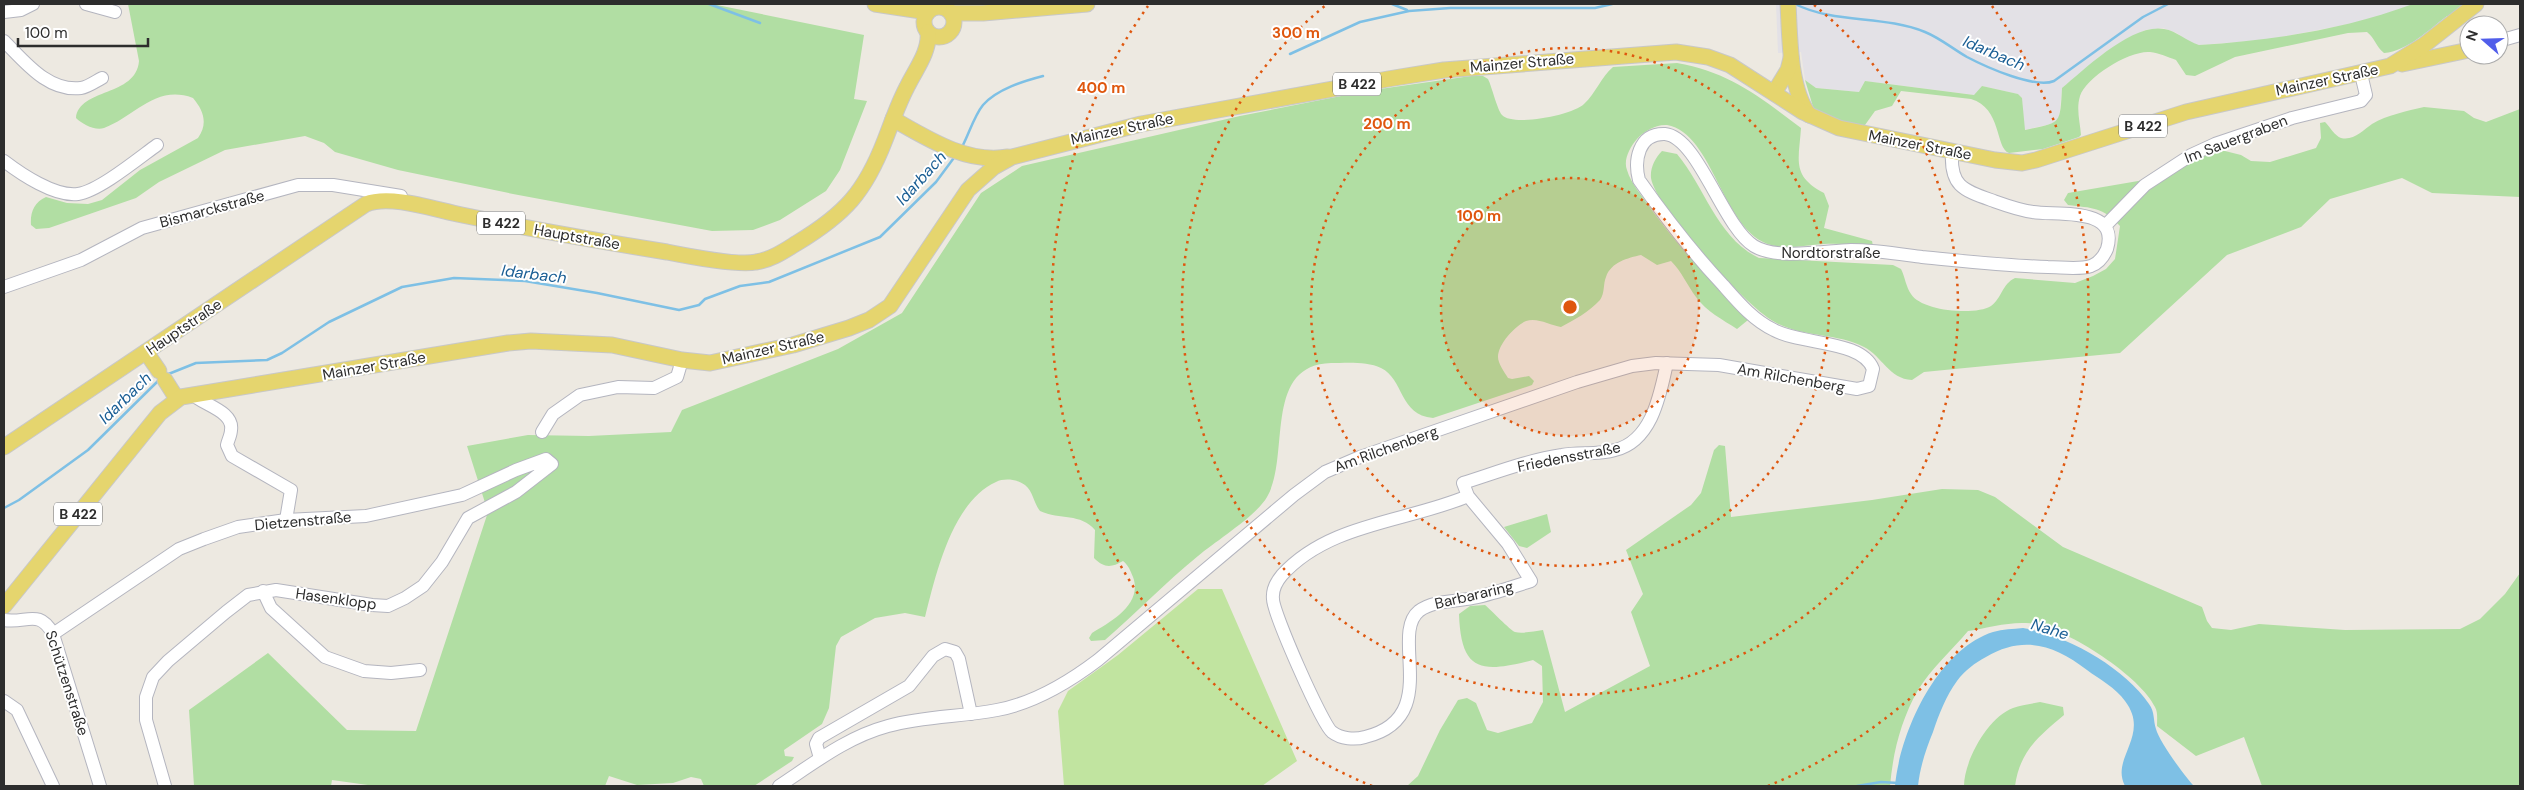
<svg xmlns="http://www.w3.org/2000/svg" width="2524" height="790" font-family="'DM Sans',sans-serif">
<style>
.industrial{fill:#e3e1e6}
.green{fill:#b1dea3}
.pitch{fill:#c1e4a0}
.water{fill:#7ec0e5}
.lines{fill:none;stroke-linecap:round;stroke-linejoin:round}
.stream{stroke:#7ec0e5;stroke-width:2.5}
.minor-casing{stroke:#b4b5bf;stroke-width:14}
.major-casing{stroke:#c8c8c8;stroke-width:17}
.minor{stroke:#fff;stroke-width:12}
.major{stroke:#e5d56e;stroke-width:15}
.ring{fill:none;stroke:#df570e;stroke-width:2.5;stroke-dasharray:2.5 5}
.labels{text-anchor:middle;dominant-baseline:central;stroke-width:4;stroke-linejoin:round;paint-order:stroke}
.shield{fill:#fff;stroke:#6c6c6c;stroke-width:1}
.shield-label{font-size:14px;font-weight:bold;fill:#2d2d2d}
.street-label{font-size:15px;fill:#2d2d2d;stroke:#fff}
.water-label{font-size:16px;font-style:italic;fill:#1a5e94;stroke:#fff}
.centre{fill:#df570e;stroke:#fff;stroke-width:2.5}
.ring-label{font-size:15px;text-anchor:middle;font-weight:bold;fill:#df570e;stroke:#fff;stroke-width:4;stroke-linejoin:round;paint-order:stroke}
</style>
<rect width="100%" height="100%" fill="#ede9e1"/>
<polygon class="industrial" points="1776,4 2417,4 2360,22 2265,40 2199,45 2189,42 2177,33 2163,28 2145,30 2103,54 2062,88 2059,119 2055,123 2024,130 2022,98 2018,94 1982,86 1975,95 1865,81 1859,92 1816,88 1805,80 1801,52 1778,53"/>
<g class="green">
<path d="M128,4H712L864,35L854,99L867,101L840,170L826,191L780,220L753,230L712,231L513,194L398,170L335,152L324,143L305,136L225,150L159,182L136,198L49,228L36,229L31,225C30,213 34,202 46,197L67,203L88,204L102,200L140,170L198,138C208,124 204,111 193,98C155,84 135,117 104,128C95,131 82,124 76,118C79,88 136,97 139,61Z"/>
<path d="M2413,4H2468L2452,17L2447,16C2428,30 2408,51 2384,53C2376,47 2375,38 2367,32L2348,33L2235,57L2195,76L2186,75L2176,60C2168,57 2159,53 2150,52C2130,50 2086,77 2080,96C2076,109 2080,122 2081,135L2079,137L2043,149L2009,153C1995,148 2002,108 1971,99L1901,91L1892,106L1875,111L1865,125H1853L1814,110L1805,80L1816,88L1859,92L1865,81L1974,95L1982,86L2018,94L2022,98L2025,130C2061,122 2060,126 2062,88C2085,69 2132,23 2164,29C2177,31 2186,41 2199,45C2274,40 2342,30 2413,4Z"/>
<path d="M1677,63C1729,72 1760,97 1801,128C1799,160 1791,176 1824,193L1829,206L1824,228L1872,241L1873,246C1857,245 1840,243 1824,244C1806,245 1788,250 1771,245C1722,232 1714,133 1667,125C1656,124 1643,132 1637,139C1630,147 1623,160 1627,170C1631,184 1643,197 1651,209C1680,249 1714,284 1748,320L1737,329C1723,320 1706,311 1696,297C1687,285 1682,272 1671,261L1657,265L1641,255C1628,258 1611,262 1606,277C1603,284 1605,293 1600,300C1589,312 1574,320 1561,327C1550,325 1537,317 1526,321C1515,326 1498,344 1498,357C1498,363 1504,372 1508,378L1512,379L1529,376L1534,381L1532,385L1433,418C1399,415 1404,379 1381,368C1367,361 1346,363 1331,363C1262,365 1291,457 1267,497C1256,516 1216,541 1198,556C1166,582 1136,613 1105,640L1091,641L1089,638L1092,633C1111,622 1143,604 1133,577C1130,570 1129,566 1123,561C1111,568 1104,568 1094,558L1095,530C1081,513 1060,520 1040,511C1034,504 1033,491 1025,485C1017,479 1004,478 996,482C952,502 936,574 925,617L905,613L875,618L841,637L836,646L829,708L822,724L784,750L785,756L794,757L792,761L754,786H704L701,779L691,777L673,783L637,785L609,776L605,786H375L332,780L331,786H194L189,710L268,653L347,730L416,731L488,512L467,446L528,435L589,436L671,432L682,410L838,349L902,313L981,193L1022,166L1240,116L1366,91L1471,76H1483L1488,79C1492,87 1497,109 1502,115C1513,127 1573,115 1584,104C1596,93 1601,77 1613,67Z"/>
<path d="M2424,107L2464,111L2474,118L2486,122L2520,109V197L2432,193L2402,178L2330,199L2301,227L2227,255L2120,353L1924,372L1912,380C1889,379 1882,356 1864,347C1835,332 1802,338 1773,321C1746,306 1655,207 1651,178C1650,168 1655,158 1662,151L1677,154C1705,187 1717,238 1759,258L1893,265L1901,269C1905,277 1906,287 1911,294C1921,311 1975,316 1991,306C2002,298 2002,284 2015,278L2075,283L2093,276L2106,269L2115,259L2120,226C2103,207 2092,208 2068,205L2064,200L2068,193L2144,180L2209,151H2225L2241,155L2251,161L2270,162L2316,148L2321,138L2320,123L2325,122C2330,127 2335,136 2341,138C2354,141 2363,130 2372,124C2387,115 2407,111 2424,107Z"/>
<path d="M1719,445L1725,446L1731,517L1872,500L1942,489L1978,490L1995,497L2063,547L2202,607L2207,621L2212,628L2231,630L2259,624L2345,630L2460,629L2480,619L2505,594L2520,573V786H2262L2244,737L2196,756L2157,726C2157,720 2158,712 2155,707C2141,676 2060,623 2026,623C2007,622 1987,628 1968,631C1952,650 1931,669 1918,690C1901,720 1893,752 1890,786H1407L1418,776L1440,730L1458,700L1467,698L1476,703L1487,730L1498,733L1532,723L1543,702L1542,666L1533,660C1482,673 1461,673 1459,614L1470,606L1485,605C1491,610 1510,630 1515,632C1523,634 1534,631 1543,630L1565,712L1650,666L1631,612L1643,594L1626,550L1691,505L1701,493L1714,450Z"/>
<polygon points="1547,514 1551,532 1527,548 1519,546 1504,527"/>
<path d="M2040,702L2063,707L2064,715C2038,737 2020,751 2015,786H1964C1964,761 1988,717 2013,708C2021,705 2031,704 2040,702Z"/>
</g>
<polygon class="pitch" points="1198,589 1222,589 1297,761 1262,786 1064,786 1058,711 1068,691 1118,655"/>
<path class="water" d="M2023,628C2066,635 2124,667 2149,704C2155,712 2153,720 2156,729C2159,741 2185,777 2194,786H2125C2110,758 2151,735 2125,701C2116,688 2099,679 2087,670C2054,645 2024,635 1986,657C1975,663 1965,670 1957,681C1946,696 1939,714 1933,732C1926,749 1920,767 1918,786H1895C1900,732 1937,650 1993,632C2003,629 2013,629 2023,628Z"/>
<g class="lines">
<g class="stream">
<polyline points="709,4 760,23"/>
<polyline points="1392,4 1407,10"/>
<path d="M1795,4C1835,24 1883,15 1925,32C1940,38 1953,49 1967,57C1986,67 2035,89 2054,81L2143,17L2168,4"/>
<polyline points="1290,54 1360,22 1409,11 1450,8 1595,8 1612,4"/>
<path d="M962,147C969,134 974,116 983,105C997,89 1024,81 1043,76"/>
<polyline points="166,375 196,363 267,360 282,353 329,322 402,287 454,278 525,281 597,293 679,310 699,305 705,299 740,286 769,282 880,237 936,182 956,155"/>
<polyline points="4,508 19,500 88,450 160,379"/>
<polyline points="1857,786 1881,782 1898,783"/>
</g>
<g class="minor-casing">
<g id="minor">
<polyline points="86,4 115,12"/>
<polyline points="4,12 21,10 33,4"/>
<path d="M4,41C25,62 48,92 81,88C88,87 96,81 102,78"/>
<polyline points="2499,41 2520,35"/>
<path d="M4,161C21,174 55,197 78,194C99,191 139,158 157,145"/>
<polyline points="2105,226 2145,185 2191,155 2215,144 2292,118 2361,101 2366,95 2361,74"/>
<polyline points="4,287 81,260 142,228 298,185 333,185 401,196"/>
<path d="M192,394C203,405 234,411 231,430C231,435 228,440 227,445L232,456L291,490L286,520"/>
<polyline points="542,432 553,414 580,395 618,387 654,388 677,377 682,360"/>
<path d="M1468,496C1407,522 1329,523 1282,575C1277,581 1272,590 1273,599C1273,613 1322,724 1332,732C1341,739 1355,740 1365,737C1443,718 1389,635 1419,611C1434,600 1455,602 1473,598C1493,594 1512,587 1531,581L1508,544L1468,496L1463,483C1495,473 1528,460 1562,455C1579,452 1598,455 1615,450C1652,441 1660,395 1667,363"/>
<polyline points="263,591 271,608 325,657 364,671 391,673 420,670"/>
<path d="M4,620C26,624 39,608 53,634L100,786"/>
<polyline points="53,634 179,549 204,539 238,527 286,520 366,516 462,495 516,470 546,459 552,464 516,492 468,518 442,562 423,586 405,598 388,606 372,605 276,590 248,595 226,612 168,661 153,677 146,697 146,720 165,786"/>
<polyline points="4,701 17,710 53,786"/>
<polyline points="820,758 816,744 819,738 909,686 933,656 945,649 955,652 959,659 971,714"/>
<path d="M779,786C814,763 847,737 888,726C924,716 961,717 997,710C1035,703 1069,682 1098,660L1294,495L1325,472L1360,457L1577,382L1632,366L1656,363L1719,365L1857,389L1869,386L1873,369C1862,340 1802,345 1774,330C1753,320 1738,302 1723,285C1692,252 1665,217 1639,180C1634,161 1638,133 1665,134C1698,137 1723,227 1754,246C1777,260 1824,251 1851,250C1875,250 1899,254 1922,257C1964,261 2006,266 2048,267C2061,267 2079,270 2091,266C2099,263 2104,256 2107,249C2120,206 2056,216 2033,212C2018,210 2005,205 1991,200C1962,190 1950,185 1952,152"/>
</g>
</g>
<g class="major-casing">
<g id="major">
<polyline points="875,4 928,12"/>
<path d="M1788,4C1790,36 1789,88 1809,115"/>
<circle cx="939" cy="22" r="15"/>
<polyline points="951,13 983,13 1087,4"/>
<polyline points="2402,64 2469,50"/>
<polyline points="1774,93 1788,70 1791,58"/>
<path d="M893,119C928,139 967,164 1008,157"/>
<polyline points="146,352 159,371"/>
<polyline points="165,380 177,399"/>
<path d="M4,447L366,204C391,194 436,210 462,215C530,229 598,241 667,252C687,256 738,266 756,262C771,260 784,251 797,243C845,214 865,192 885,140C892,122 898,104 907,87C915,70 930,52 928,32"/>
<polyline points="4,606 160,413 181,397 508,343 531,341 612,345 682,360 710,363 793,345 849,328 869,320 890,306 968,190 994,167 1012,157 1141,124 1388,79 1444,70 1676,52 1708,57 1730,65 1803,112 1839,128 1995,160 2022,163 2036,160 2186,112 2390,66 2424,45 2476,4"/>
</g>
</g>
<use href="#minor" class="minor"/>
<use href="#major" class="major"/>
</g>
<circle cx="1570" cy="307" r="129" fill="#df570e" fill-opacity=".12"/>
<g class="ring">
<circle cx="1570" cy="307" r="129"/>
<circle cx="1570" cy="307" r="259"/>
<path d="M1814 5A388 388 0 1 1 1326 5"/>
<path d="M1372 786A518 518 0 0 1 1148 6M1992 6A518 518 0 0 1 1768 786"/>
</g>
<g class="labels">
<g class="shield">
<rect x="1333" y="72.5" width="48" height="23" rx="4"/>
<rect x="2119" y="114.5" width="48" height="23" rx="4"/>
<rect x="477" y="211.5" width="48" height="23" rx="4"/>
<rect x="54" y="502.5" width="48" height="23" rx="4"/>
</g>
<g class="shield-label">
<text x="1357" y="84">B 422</text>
<text x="2143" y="126">B 422</text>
<text x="501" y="223">B 422</text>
<text x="78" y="514">B 422</text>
</g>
<g class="street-label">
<text transform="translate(1522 63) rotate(-5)">Mainzer Straße</text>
<text transform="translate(2327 80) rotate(-12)">Mainzer Straße</text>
<text transform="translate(1122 129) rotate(-12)">Mainzer Straße</text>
<text transform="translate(2236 139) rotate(-21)">Im Sauergraben</text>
<text transform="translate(1920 145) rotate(11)">Mainzer Straße</text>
<text transform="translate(212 209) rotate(-15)">Bismarckstraße</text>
<text transform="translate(577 237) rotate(10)">Hauptstraße</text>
<text x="1831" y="253">Nordtorstraße</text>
<text transform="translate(184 327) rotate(-34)">Hauptstraße</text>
<text transform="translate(773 348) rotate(-13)">Mainzer Straße</text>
<text transform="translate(374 366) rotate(-10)">Mainzer Straße</text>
<text transform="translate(1791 378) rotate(10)">Am Rilchenberg</text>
<text transform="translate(1386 449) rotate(-20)">Am Rilchenberg</text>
<text transform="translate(1569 457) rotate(-11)">Friedensstraße</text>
<text transform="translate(303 521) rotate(-5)">Dietzenstraße</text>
<text transform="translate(1474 595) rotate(-13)">Barbararing</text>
<text transform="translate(336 599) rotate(8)">Hasenklopp</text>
<text transform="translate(67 683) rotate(72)">Schützenstraße</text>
</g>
<g class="water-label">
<text transform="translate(1994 53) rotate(23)">Idarbach</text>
<text transform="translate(921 178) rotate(-48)">Idarbach</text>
<text transform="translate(534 274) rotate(7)">Idarbach</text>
<text transform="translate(125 398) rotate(-44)">Idarbach</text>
<text transform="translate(2050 629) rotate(17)">Nahe</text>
</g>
</g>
<circle cx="1570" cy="307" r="8" class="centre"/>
<g class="ring-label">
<text x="1296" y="38">300 m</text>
<text x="1101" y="93">400 m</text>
<text x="1387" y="129">200 m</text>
<text x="1479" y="221">100 m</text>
</g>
<rect width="2524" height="790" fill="none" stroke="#2d2d2d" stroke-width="10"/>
<g transform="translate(2484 40) rotate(290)"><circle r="24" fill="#ffffff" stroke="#ababab"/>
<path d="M0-4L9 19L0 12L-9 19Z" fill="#515eea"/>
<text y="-8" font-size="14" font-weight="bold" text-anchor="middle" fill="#2d2d2d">N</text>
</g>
<path d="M18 38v8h130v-8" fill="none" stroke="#2d2d2d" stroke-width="2.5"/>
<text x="25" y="38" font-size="15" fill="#2d2d2d" stroke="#ffffff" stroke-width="4" paint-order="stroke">100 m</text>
</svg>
